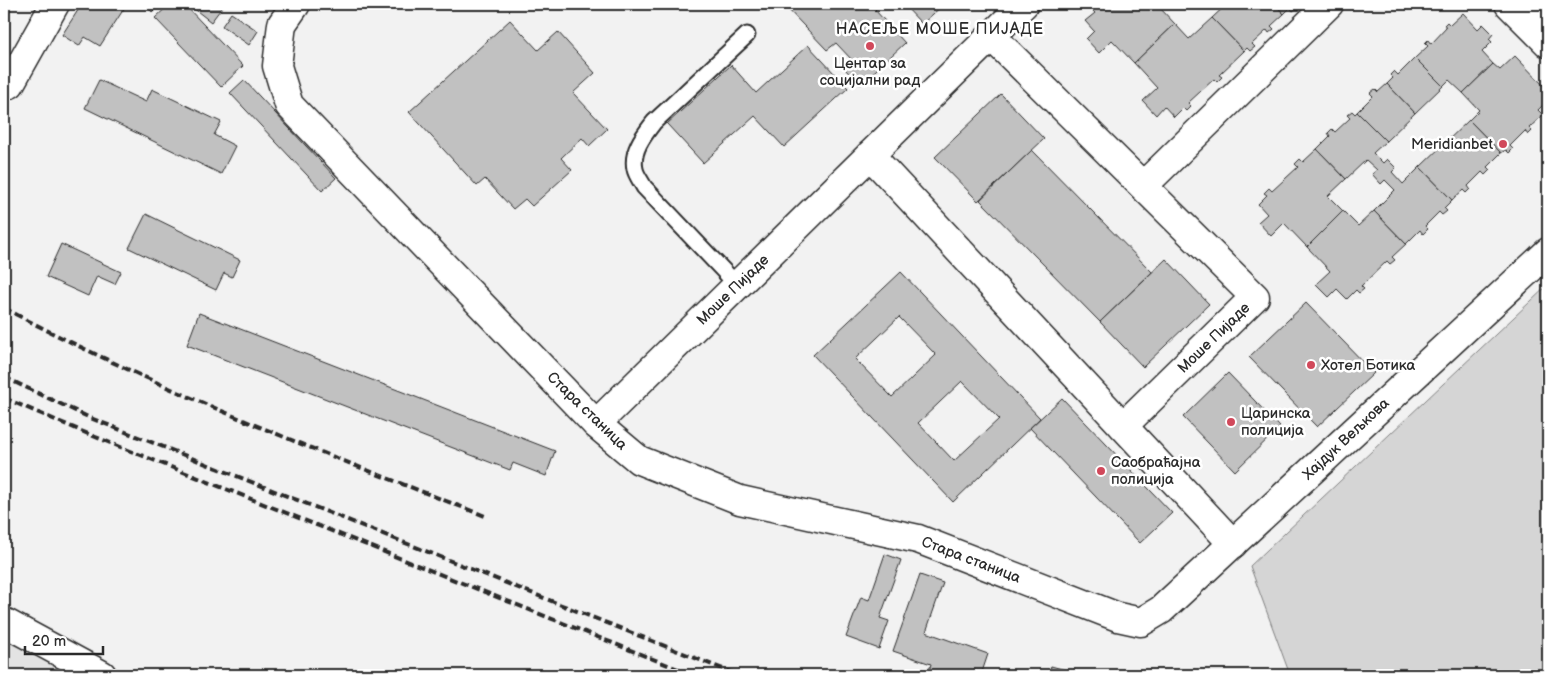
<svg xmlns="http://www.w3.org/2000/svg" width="1552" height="679" font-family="'Balsamiq Sans',sans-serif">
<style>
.built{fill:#e3e3e3}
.green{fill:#d5d5d5;stroke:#808080}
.building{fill:#c1c1c1;stroke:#2b2b2b;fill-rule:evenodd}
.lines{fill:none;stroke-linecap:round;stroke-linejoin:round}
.service-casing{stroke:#2b2b2b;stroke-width:19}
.minor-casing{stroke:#2b2b2b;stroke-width:31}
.primary-casing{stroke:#2b2b2b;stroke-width:31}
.service{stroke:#fff;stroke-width:15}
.minor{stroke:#fff;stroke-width:28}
.primary{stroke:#fff;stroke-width:28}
.rail{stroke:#2b2b2b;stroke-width:4;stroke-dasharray:8 4;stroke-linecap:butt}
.poi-dot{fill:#d1495b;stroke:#fff;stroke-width:2}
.labels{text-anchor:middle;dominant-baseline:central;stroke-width:5;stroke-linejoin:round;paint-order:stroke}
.poi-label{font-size:15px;fill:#2b2b2b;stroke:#fff;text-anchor:start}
.street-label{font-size:15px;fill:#2b2b2b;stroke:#fff}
.neighbourhood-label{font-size:16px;letter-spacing:1px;fill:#2b2b2b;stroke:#fff}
</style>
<rect width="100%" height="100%" fill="#f2f2f2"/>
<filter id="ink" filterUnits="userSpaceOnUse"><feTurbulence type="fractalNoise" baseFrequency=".02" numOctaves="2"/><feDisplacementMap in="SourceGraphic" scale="10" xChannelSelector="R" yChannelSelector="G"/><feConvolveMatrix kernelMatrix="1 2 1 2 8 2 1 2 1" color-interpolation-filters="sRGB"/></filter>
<g filter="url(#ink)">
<polygon class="built" points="4,621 102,675 4,675"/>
<polygon class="green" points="1548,285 1548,675 1290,675 1250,566"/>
<g class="building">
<polygon points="82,4 127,4 100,46 85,37 79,46 62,35"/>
<polygon points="145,4 160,4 152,12"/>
<polygon points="170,4 184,4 243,66 221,87 155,18"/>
<polygon points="188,4 220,4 223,6 211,22"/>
<polygon points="783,4 881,4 875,10 905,43 860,85 843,67 852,60 836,43 827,50"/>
<polygon points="903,4 944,4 922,24"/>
<polygon points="1104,4 1165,4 1160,8 1175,24 1134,63 1112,40 1099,53 1086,39 1094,31 1085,21 1095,13 1092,10 1097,5 1100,8"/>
<polygon points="1227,4 1275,4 1284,14 1271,26 1274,29 1269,33 1267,30 1252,44 1255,47 1250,51 1247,48 1244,51 1212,18"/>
<polygon points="1275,4 1295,4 1298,7 1293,11 1290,8 1284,14"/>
<polygon points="231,13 258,31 249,45 222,26"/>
<polygon points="1463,13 1478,29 1483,24 1493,34 1489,39 1492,42 1482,52 1493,64 1463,93 1449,80 1443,86 1415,58 1428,46 1425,43 1428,40 1431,44 1447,27 1444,25 1447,22 1450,25"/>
<polygon points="1212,18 1244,51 1219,75 1222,77 1217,82 1214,79 1188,103 1191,106 1186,111 1183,108 1174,117 1164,106 1156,115 1143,101 1157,88 1134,63 1175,24 1189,39"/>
<polygon points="510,20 538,50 558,32 595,73 573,93 607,129 589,146 582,138 561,158 572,170 532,206 525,199 513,209 485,179 477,186 409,112"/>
<polygon points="808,45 848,88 784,147 755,116 703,163 667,124 731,65 756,93"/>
<polygon points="1515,56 1548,90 1548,100 1538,110 1543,115 1529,128 1532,131 1528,135 1525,131 1510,146 1513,149 1509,153 1506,150 1501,153 1469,120 1479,110 1463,93 1493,64 1500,70"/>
<polygon points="1415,58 1443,86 1415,113 1387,84 1393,78 1390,75 1394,71 1398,75"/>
<polygon points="99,80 146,102 152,89 221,122 214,135 235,146 221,174 85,108"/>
<polygon points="244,80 336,178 322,191 230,93"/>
<polygon points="1387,84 1415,113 1386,141 1357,112 1373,96 1370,93 1375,89 1378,92"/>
<polygon points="1001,94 1044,139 978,201 935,157"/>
<polygon points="1352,111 1355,114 1357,112 1386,141 1373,153 1383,163 1387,159 1396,168 1392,172 1403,184 1420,167 1452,200 1444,208 1447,211 1442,215 1439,212 1425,226 1428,229 1423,234 1420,230 1406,244 1374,211 1395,190 1385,180 1381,184 1372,174 1377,170 1366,160 1346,179 1317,149 1330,136 1328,133 1332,129 1335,132 1350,118 1347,115"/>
<polygon points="1469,120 1501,153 1487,167 1490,170 1485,175 1482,172 1468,186 1470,189 1466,193 1463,190 1452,200 1420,167"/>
<polygon points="1317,149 1346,179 1328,196 1343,211 1307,247 1284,223 1271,236 1258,222 1267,214 1258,204 1267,195 1264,193 1269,188 1272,191 1298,167 1295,164 1300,159 1303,162"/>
<polygon points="1032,150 1152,272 1100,322 980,200"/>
<polygon points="1343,211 1358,226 1374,211 1406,244 1392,257 1395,260 1390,264 1387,261 1361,286 1364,289 1359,293 1356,290 1347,299 1337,289 1329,297 1316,284 1330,271 1307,247"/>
<polygon points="146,214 240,260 232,277 224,273 216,290 129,248"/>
<polygon points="61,244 121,272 115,284 97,276 88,296 46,277"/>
<polygon points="1166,259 1209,304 1143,367 1100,322"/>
<path d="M901,272L1040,418L953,502L813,355ZM899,317L936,355L892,397L855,359ZM962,381L999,419L954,461L918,423Z"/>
<polygon points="1306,303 1374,373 1317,427 1249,357"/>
<polygon points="199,313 555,451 546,476 513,463 510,470 187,345"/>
<polygon points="1228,373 1280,427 1235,471 1183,417"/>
<polygon points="1062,398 1172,513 1140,543 1030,428"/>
<polygon points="885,554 901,560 880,618 889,621 879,649 846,637 861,597 869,600"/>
<polygon points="920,575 943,583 926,632 988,654 981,675 958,675 952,674 952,675 941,675 929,671 931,664 893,651"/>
<polygon points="1051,666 1077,673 1077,675 1049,675"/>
<polygon points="1130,670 1142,675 1127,675"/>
</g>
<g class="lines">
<g class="service-casing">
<path id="service" d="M738,286L644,187C641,181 636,175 635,169C631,151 644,135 654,122L747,35"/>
</g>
<g class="minor-casing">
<g id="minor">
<polyline points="296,4 282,24 277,66 289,105 596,424 639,460 740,500 918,539 1118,617 1141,622 1161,610 1548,252"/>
<polyline points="991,36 1255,297 1123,426"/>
<polyline points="4,81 10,84 55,4"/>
<polyline points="870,155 1233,544"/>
<polyline points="1143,186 1329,4"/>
<polyline points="596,424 1024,4"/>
<polyline points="4,622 102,675"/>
</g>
</g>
<g class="primary-casing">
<g id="primary">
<polyline points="1509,4 1548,43"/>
<polyline points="1543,4 1548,9"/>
</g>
</g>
<use href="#service" class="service"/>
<use href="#minor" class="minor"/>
<use href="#primary" class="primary"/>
<g class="rail">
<path d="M4,308C158,390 322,453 485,516"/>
<polyline points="4,377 88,417 738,675"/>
<polyline points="4,398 93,436 693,675"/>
</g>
</g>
</g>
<g class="poi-dot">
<circle cx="870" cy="46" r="5"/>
<circle cx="1503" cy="144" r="5"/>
<circle cx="1311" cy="365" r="5"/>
<circle cx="1231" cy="422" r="5"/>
<circle cx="1101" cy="471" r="5"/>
</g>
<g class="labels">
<g class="poi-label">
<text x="870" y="63" text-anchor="middle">Центар за<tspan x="870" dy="17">социјални рад</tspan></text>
<text x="1493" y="144" text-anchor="end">Meridianbet</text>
<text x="1321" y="365">Хотел Ботика</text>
<text x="1241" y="413">Царинска<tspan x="1241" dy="17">полиција</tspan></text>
<text x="1111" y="462">Саобраћајна<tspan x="1111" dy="17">полиција</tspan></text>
</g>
<g class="street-label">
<text transform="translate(733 290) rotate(-44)">Моше Пијаде</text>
<text transform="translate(1214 338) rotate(-44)">Моше Пијаде</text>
<text transform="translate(587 411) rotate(44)">Стара станица</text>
<text transform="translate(1346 439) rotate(-43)">Хајдук Вељкова</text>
<text transform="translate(971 560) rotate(21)">Стара станица</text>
</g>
<g class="neighbourhood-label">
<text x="940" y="29">НАСЕЉЕ МОШЕ ПИЈАДЕ</text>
</g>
</g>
<rect width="1552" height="679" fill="none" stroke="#fff" stroke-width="20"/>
<rect x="10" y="10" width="1532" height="659" fill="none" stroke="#2b2b2b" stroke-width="2" filter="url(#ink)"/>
<path d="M25 646v8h78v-8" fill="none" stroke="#2b2b2b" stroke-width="2.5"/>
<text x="32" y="646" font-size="15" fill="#2b2b2b" stroke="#ffffff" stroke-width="4" paint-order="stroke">20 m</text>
</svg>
